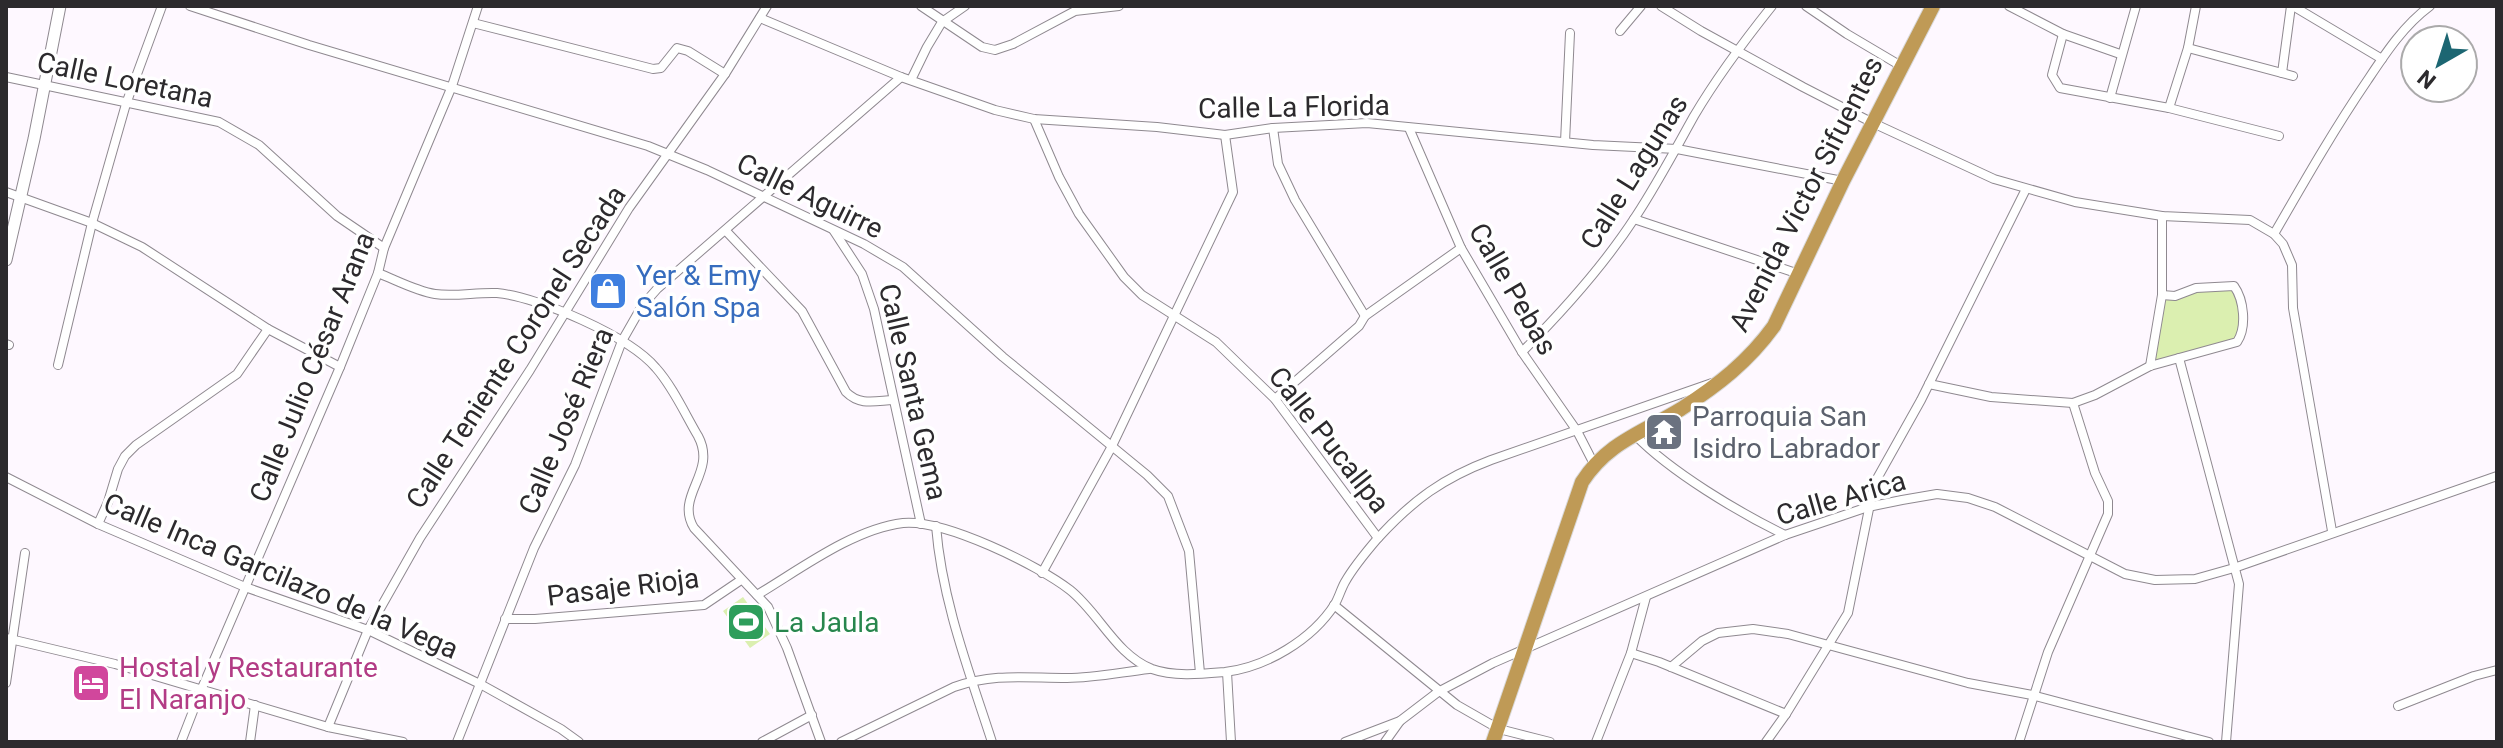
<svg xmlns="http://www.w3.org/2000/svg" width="2503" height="748" font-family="Roboto,sans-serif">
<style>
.green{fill:#dbefb0}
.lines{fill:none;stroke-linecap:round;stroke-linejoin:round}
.minor-casing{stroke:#8f8990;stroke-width:10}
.tertiary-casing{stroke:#8f8990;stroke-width:13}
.trunk-casing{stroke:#d9d9d9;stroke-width:16}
.minor{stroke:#fff;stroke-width:8}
.tertiary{stroke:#fff;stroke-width:11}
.trunk{stroke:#bf9a56;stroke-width:14}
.labels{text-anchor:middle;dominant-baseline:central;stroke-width:7;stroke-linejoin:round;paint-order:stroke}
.street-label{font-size:28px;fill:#2c2a2d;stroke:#fff}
.shop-label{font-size:28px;fill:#366cbe;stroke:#fff;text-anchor:start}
.worship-label{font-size:28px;fill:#5b616d;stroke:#fff;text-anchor:start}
.leisure-label{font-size:28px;fill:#27864d;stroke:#fff;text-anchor:start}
.hotel-label{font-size:28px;fill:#b23c85;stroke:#fff;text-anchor:start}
</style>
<rect width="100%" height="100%" fill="#fef8ff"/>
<g class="green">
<polygon points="2234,286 2239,293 2240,338 2150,366 2162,295 2190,289"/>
<polygon points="743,597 770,634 750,648 723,611"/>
</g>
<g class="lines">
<g class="minor-casing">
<g id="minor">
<polyline points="190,6 309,45 648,146 707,170 864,244 903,267 1003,357 1147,475 1168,496 1189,551 1200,673"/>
<polyline points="921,6 982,47 995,50 1013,44 1075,11 1119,6"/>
<polyline points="1661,6 1701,31 1803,87 1873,123 1994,179 2075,202 2162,216 2250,220 2274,234 2283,244 2292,265 2293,308 2332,531"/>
<polyline points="1806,6 1847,34 1901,66"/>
<polyline points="2009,6 2063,34 2120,54"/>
<polyline points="2293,6 2382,59"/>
<polyline points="760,18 901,77 995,110 1034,119 1157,127 1225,135 1273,128 1367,123 1593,145 1677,149 1843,181"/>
<polyline points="473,23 653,69 661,68 677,48 688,51 725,74"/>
<polyline points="1620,31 1641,6"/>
<polyline points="2063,34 2052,75 2060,88 2169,108 2279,136"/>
<polyline points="2188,48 2293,76"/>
<polyline points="2282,73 2291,6"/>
<polyline points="6,77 219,122 259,145 337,216 384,248"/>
<polyline points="911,80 927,47 942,22 965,6"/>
<polyline points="2110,98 2136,6"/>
<polyline points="2169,108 2188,48 2196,6"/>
<polyline points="1034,119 1059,177 1079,214 1124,277 1142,295 1216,342 1275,399 1378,538"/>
<polyline points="1273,128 1278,164 1295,200 1365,316"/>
<polyline points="1409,128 1461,248 1522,352 1577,431 1594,464"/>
<polyline points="1565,142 1570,33"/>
<polyline points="6,192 92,223 142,247 268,329 340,367"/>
<polyline points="1634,219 1799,274"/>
<path d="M726,231L802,311L846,392C860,406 875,401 893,400"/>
<polyline points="834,231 862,274 874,309 921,524"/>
<path d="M2274,234C2304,182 2333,131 2367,81C2385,54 2403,26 2430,6"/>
<path d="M378,273C396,280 416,291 435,294C455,297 476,292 497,293C539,297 629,336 656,368C673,387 685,414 698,436C718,473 674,495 694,528L768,607L787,648L821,742"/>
<polyline points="6,344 9,345"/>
<path d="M1522,352C1564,310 1603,267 1636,216C1657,184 1675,150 1694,116C1717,77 1744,41 1772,6"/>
<polyline points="2179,358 2239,584 2226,742"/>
<polyline points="58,365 92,223 126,104 162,6"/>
<polyline points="2150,366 2162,295 2162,216"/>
<path d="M1929,384L1991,397L2073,403L2095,395L2150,366L2237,342C2247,327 2244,300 2234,286L2196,288L2175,296L2162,295"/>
<polyline points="1275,399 1359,326 1365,316 1461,248"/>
<path d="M1635,435C1671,472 1738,512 1785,535"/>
<polyline points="6,477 98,524 245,587 368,630 482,685 561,729 579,742"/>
<polyline points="98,524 108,502 118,469 125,456 136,445 237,374 268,329"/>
<path d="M936,526C942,601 969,671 992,742"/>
<polyline points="1042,573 1111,448 1233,192 1225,135"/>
<path d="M757,595C799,570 853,529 903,523C944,519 1038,565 1070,590C1099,613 1116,655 1152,669C1174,677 1202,674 1225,672C1266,667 1312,640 1335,604C1339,597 1341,589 1345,582C1354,566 1366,552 1378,538C1413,500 1443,478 1491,460L1712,383"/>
<polyline points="1334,605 1457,705 1499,729 1550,742"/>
<polyline points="505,619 535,619 704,605 741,580"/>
<polyline points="6,638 115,664 328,727 403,742"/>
<polyline points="1631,653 1659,662 1786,714"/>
<polyline points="1671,667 1702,641 1718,633 1753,629 1788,634 1968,683 2032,695 2209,742"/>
<polyline points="1227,672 1231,742"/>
<polyline points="6,683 25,553"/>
<polyline points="2398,706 2474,676 2497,670"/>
<polyline points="328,727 368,630 420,538 530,370 629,208 725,74 767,6"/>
<polyline points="181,742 202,688 340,367 378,273 384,248 452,86 478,6"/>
<polyline points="250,742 255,705"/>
<polyline points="457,742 534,548 575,465 622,341 642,306 657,289 901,77"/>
<polyline points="762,742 812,715"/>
<path d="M841,742L954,687C995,673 1025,678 1067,678C1094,678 1122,672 1149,669"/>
<polyline points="1345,742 1400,721 1438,692 1493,663 1785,535 1868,507 1902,500 1937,494 1968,498 1995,507 2125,574 2155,580 2195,579 2234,568 2497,476"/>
<polyline points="1385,742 1400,721"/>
<polyline points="1596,742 1631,653 1646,597"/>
<polyline points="1766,742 1786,714 1848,613 1874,484 1921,400 2026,189"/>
<polyline points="2019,742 2048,652 2108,514 2108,501 2095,473 2073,403"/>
</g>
</g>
<g class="tertiary-casing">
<polyline id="tertiary" points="6,260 34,139 60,6"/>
</g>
<g class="trunk-casing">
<path id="trunk" d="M1493,742L1582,482C1608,442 1642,433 1681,409C1718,385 1748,362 1774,326L1843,181L1933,6"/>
</g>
<use href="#minor" class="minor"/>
<use href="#tertiary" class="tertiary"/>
<use href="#trunk" class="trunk"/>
</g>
<defs>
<g id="shop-square" transform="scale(2)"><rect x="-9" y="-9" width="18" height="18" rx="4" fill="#3f7fe0" stroke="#fff"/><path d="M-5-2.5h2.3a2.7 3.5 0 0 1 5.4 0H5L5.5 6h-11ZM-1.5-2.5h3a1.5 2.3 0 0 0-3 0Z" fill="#fff"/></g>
<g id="temple-square" transform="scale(2)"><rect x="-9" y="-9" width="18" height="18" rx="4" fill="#6b7280" stroke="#fff"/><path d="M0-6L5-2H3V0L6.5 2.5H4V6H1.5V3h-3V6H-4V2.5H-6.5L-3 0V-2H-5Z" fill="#fff"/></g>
<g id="stadium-square" transform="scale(2)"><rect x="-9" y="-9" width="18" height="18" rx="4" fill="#2e9e5b" stroke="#fff"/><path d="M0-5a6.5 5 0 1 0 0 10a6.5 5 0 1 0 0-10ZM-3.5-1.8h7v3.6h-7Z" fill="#fff"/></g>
<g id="hotel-square" transform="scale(2)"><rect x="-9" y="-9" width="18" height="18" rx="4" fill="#d1479c" stroke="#fff"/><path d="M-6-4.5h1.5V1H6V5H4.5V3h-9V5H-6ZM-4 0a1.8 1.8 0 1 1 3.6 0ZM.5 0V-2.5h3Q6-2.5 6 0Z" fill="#fff"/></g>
</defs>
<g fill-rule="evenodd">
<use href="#shop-square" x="608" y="291"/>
<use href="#temple-square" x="1664" y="432"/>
<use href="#stadium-square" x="746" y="622"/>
<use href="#hotel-square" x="91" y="683"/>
</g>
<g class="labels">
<g class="street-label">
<text transform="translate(125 80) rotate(12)">Calle Loretana</text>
<text transform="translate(1294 107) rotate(-1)">Calle La Florida</text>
<text transform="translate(1634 172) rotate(-58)">Calle Lagunas</text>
<text transform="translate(1806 194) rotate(-63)">Avenida Victor Sifuentes</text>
<text transform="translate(810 196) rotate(26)">Calle Aguirre</text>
<text transform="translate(1513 289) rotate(60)">Calle Pebas</text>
<text transform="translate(516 347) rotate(-57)">Calle Teniente Coronel Secada</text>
<text transform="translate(312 367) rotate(-68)">Calle Julio César Arana</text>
<text transform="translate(913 392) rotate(77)">Calle Santa Gema</text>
<text transform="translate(566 421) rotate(-67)">Calle José Riera</text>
<text transform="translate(1329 440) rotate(52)">Calle Pucallpa</text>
<text transform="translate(1841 498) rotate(-16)">Calle Arica</text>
<text transform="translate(281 576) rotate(23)">Calle Inca Garcilazo de la Vega</text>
<text transform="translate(623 587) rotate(-7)">Pasaje Rioja</text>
</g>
<g class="shop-label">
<text x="636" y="275">Yer &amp; Emy<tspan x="636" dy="32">Salón Spa</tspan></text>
</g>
<g class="worship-label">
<text x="1692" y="416">Parroquia San<tspan x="1692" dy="32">Isidro Labrador</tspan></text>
</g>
<g class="leisure-label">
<text x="774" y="622">La Jaula</text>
</g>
<g class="hotel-label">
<text x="119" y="667">Hostal y Restaurante<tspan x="119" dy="32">El Naranjo</tspan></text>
</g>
</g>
<rect width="2503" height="748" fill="none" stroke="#2c2a2d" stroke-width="16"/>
<g transform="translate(2439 64) rotate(219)"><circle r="38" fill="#ffffff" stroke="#abaaab" stroke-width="2"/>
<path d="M0-6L14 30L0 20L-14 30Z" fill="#1c6672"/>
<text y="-12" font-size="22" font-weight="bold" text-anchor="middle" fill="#2c2a2d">N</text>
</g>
</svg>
